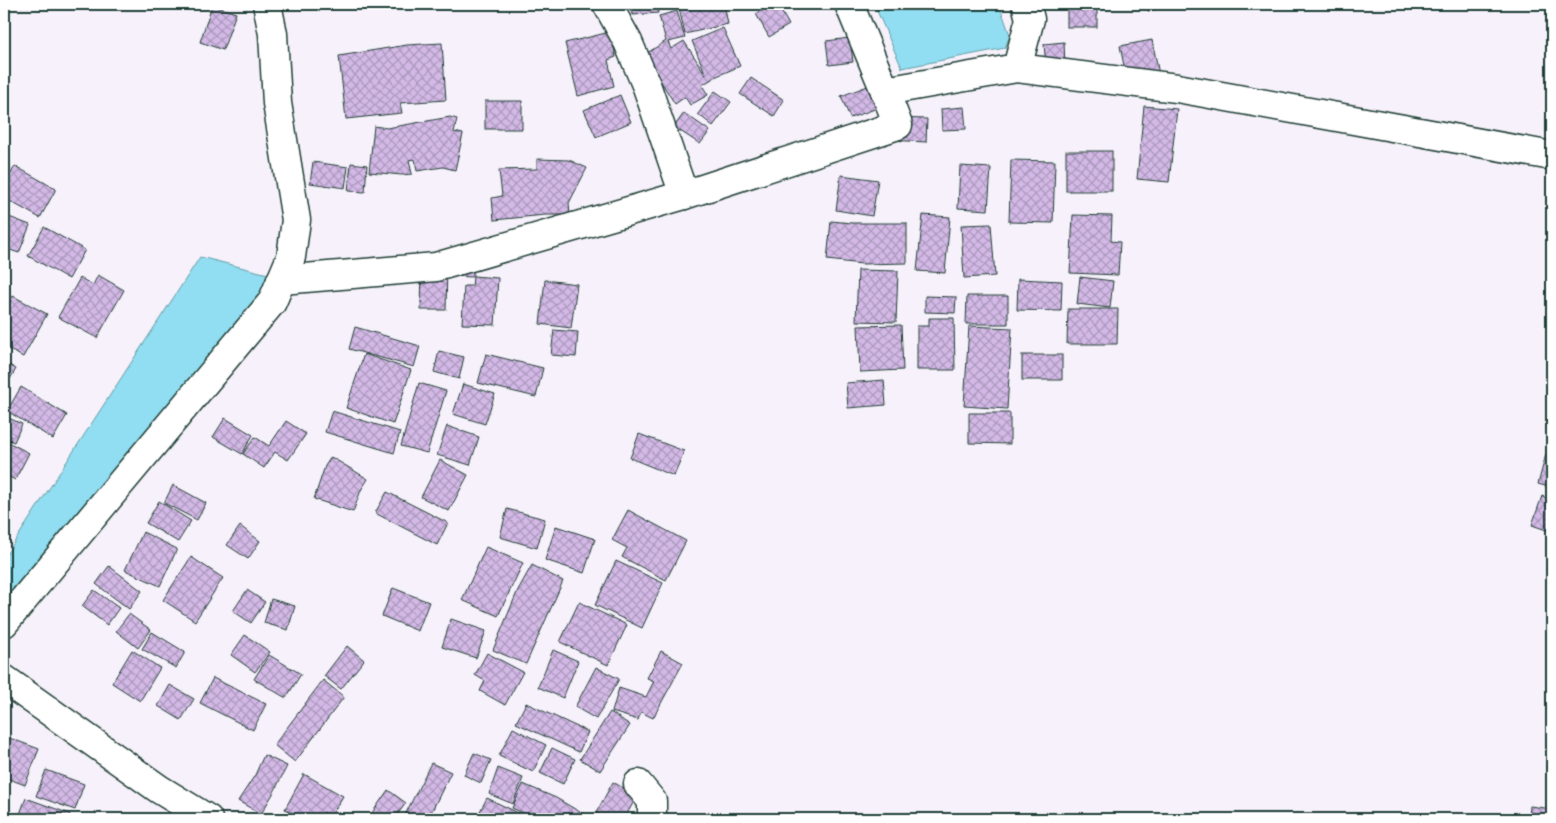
<svg xmlns="http://www.w3.org/2000/svg" width="1556" height="823" font-family="Itim,sans-serif">
<style>
.water{fill:#91ddf1;stroke:#639da5}
.building{fill:url(#building-cross-hatch);stroke:#1f3d34}
.lines{fill:none;stroke-linecap:round;stroke-linejoin:round}
.minor-casing{stroke:#1f3d34;stroke-width:31}
.minor{stroke:#fff;stroke-width:28}
</style>
<defs>
<pattern id="building-cross-hatch" width="8" height="8" patternUnits="userSpaceOnUse" patternTransform="scale(1.25)"><rect width="8" height="8" fill="#d4b9e7"/><path d="M0 0l8 8M0 8l8-8" fill="none" stroke="#ab98bc"/></pattern>
</defs>
<rect width="100%" height="100%" fill="#f6f1fa"/>
<filter id="ink" filterUnits="userSpaceOnUse"><feTurbulence type="fractalNoise" baseFrequency=".02" numOctaves="2"/><feDisplacementMap in="SourceGraphic" scale="10" xChannelSelector="R" yChannelSelector="G"/><feConvolveMatrix kernelMatrix="1 2 1 2 8 2 1 2 1" color-interpolation-filters="sRGB"/></filter>
<g filter="url(#ink)">
<g class="water">
<polygon points="874,4 999,4 1010,35 1005,48 902,68"/>
<polygon points="200,257 268,274 264,292 4,608 4,558"/>
</g>
<g class="building">
<polygon points="632,4 657,4 658,13 633,15"/>
<polygon points="678,4 724,4 728,24 685,34"/>
<polygon points="774,4 777,4 789,25 769,37 756,14"/>
<rect x="1067" y="4" width="30" height="23"/>
<polygon points="1146,4 1177,4 1148,11"/>
<polygon points="212,5 236,13 223,50 200,42"/>
<polygon points="677,11 685,38 668,42 671,49 684,41 706,75 692,41 723,28 740,66 717,76 702,85 708,95 690,105 685,97 675,104 644,55 666,41 659,16"/>
<polygon points="610,32 616,57 608,60 614,86 578,96 565,43"/>
<polygon points="850,38 853,62 829,65 826,41"/>
<polygon points="1152,40 1160,79 1128,85 1120,46"/>
<polygon points="1064,42 1065,65 1046,66 1044,44"/>
<polygon points="442,43 446,100 400,103 402,113 346,119 339,56 407,45"/>
<polygon points="751,78 784,100 774,116 740,94"/>
<polygon points="873,84 886,105 850,118 841,96"/>
<polygon points="715,91 731,102 713,126 698,114"/>
<polygon points="620,95 631,122 596,137 584,110"/>
<rect x="485" y="101" width="37" height="28"/>
<polygon points="1144,106 1177,109 1169,182 1137,179"/>
<polygon points="964,107 966,129 942,130 941,109"/>
<polygon points="684,113 710,131 700,144 674,127"/>
<polygon points="450,117 457,119 454,132 463,134 455,170 443,167 417,171 415,159 409,160 412,174 402,175 369,172 374,126 387,128"/>
<polygon points="890,118 927,119 926,142 889,140"/>
<rect x="1066" y="151" width="46" height="40"/>
<polygon points="537,159 569,160 587,168 569,203 570,215 545,215 494,220 492,198 502,196 499,170 537,169"/>
<polygon points="1011,160 1055,161 1053,223 1009,222"/>
<polygon points="313,162 348,167 345,188 310,183"/>
<polygon points="351,163 367,165 365,192 348,191"/>
<polygon points="15,166 56,189 40,218 4,198 4,186"/>
<polygon points="960,166 991,168 988,210 958,208"/>
<polygon points="841,175 878,180 872,216 836,210"/>
<polygon points="4,215 30,225 19,253 4,248"/>
<polygon points="923,215 950,217 945,273 917,271"/>
<polygon points="1073,215 1112,216 1111,241 1120,242 1118,275 1070,273"/>
<polygon points="831,221 852,223 907,223 907,263 862,264 827,260"/>
<polygon points="991,224 995,276 964,278 961,225"/>
<polygon points="44,227 85,250 69,279 28,256"/>
<polygon points="474,258 473,276 498,278 495,325 462,324 464,286 472,286 473,277 448,276"/>
<polygon points="422,266 447,266 446,310 421,310"/>
<polygon points="858,270 898,271 896,322 856,321"/>
<polygon points="98,275 124,290 97,338 58,317 80,278 93,285"/>
<polygon points="1080,277 1113,281 1110,308 1077,304"/>
<polygon points="1018,279 1062,281 1061,311 1017,310"/>
<polygon points="545,280 577,284 571,328 540,324"/>
<polygon points="13,296 47,314 23,357 4,347 4,313"/>
<polygon points="925,296 956,297 955,313 925,312"/>
<polygon points="967,296 1008,296 1008,324 966,324"/>
<polygon points="1068,309 1118,309 1117,344 1067,344"/>
<polygon points="929,318 954,318 955,370 917,370 917,326 929,326"/>
<polygon points="901,325 903,370 860,372 858,326"/>
<polygon points="969,326 1012,328 1007,409 964,406"/>
<polygon points="355,327 420,346 414,367 349,349"/>
<polygon points="554,330 578,332 576,357 551,355"/>
<polygon points="439,351 464,357 459,379 434,372"/>
<polygon points="364,354 411,370 393,424 346,408"/>
<polygon points="486,354 543,368 536,397 478,383"/>
<rect x="1022" y="355" width="40" height="25"/>
<polygon points="4,362 16,369 4,389"/>
<polygon points="884,380 886,405 848,408 846,383"/>
<polygon points="419,383 446,391 427,453 401,446"/>
<polygon points="463,384 495,394 485,424 453,414"/>
<polygon points="21,387 67,415 53,439 7,411"/>
<polygon points="332,411 400,432 394,453 325,432"/>
<polygon points="969,413 1010,413 1010,444 969,443"/>
<polygon points="4,416 22,424 14,442 4,438"/>
<polygon points="225,418 253,435 242,454 213,437"/>
<polygon points="286,421 306,434 288,460 275,452 264,468 243,454 255,437 269,446"/>
<polygon points="447,426 479,437 470,465 437,455"/>
<polygon points="639,434 684,451 674,476 630,458"/>
<polygon points="4,440 29,453 15,480 4,474"/>
<polygon points="1548,447 1552,448 1552,488 1538,484"/>
<polygon points="331,457 368,479 361,490 353,512 314,499 325,466"/>
<polygon points="440,460 468,475 449,511 421,497"/>
<polygon points="173,485 206,503 197,520 164,503"/>
<polygon points="387,492 448,523 437,545 375,513"/>
<polygon points="1542,496 1552,500 1552,532 1532,525"/>
<polygon points="159,501 191,521 178,542 146,523"/>
<polygon points="507,509 545,519 537,548 500,537"/>
<polygon points="628,510 686,541 666,580 622,557 627,548 612,540"/>
<polygon points="240,526 260,541 248,559 227,545"/>
<polygon points="556,526 595,539 584,573 545,560"/>
<polygon points="143,532 177,549 160,586 125,570"/>
<polygon points="486,547 523,563 498,616 462,600"/>
<polygon points="191,557 223,578 195,621 163,600"/>
<polygon points="616,561 663,583 642,628 595,605"/>
<polygon points="532,565 563,581 526,664 493,650 518,590"/>
<polygon points="109,566 142,591 129,609 96,584"/>
<polygon points="393,588 429,602 418,631 382,616"/>
<polygon points="94,590 119,608 107,625 82,606"/>
<polygon points="247,590 265,602 251,623 233,611"/>
<polygon points="271,599 295,606 288,630 264,623"/>
<polygon points="579,602 627,625 608,665 560,642"/>
<polygon points="129,614 151,630 138,648 116,631"/>
<polygon points="451,619 486,631 476,658 442,647"/>
<polygon points="152,632 185,652 176,668 142,649"/>
<polygon points="245,635 270,652 255,672 231,655"/>
<polygon points="347,646 364,660 341,689 324,676"/>
<polygon points="132,650 160,668 140,701 112,683"/>
<polygon points="553,650 578,661 563,698 538,687"/>
<polygon points="661,651 683,663 653,718 641,712 638,720 612,712 619,688 646,697 654,681 647,678"/>
<polygon points="487,653 523,672 505,705 480,691 485,681 475,675"/>
<polygon points="269,655 301,674 286,698 254,679"/>
<polygon points="596,667 619,679 596,719 575,707"/>
<polygon points="213,678 266,704 253,730 200,703"/>
<polygon points="323,680 344,697 295,762 274,745"/>
<polygon points="170,685 194,699 181,720 158,706"/>
<polygon points="526,703 588,732 579,752 516,723"/>
<polygon points="610,712 630,725 600,771 580,759"/>
<polygon points="513,728 546,745 533,772 499,756"/>
<polygon points="4,736 39,749 25,785 4,777"/>
<polygon points="552,748 575,759 563,784 540,773"/>
<polygon points="474,753 491,760 481,783 464,775"/>
<polygon points="264,755 287,766 274,792 261,814 238,801 255,775"/>
<polygon points="431,763 451,772 428,819 409,819 404,817"/>
<polygon points="498,768 523,778 513,804 489,794"/>
<polygon points="46,770 84,784 75,810 36,796"/>
<polygon points="304,774 343,796 331,816 324,812 319,819 300,819 285,809"/>
<polygon points="613,782 637,796 624,819 608,819 596,813"/>
<polygon points="523,784 556,798 592,819 537,819 512,808"/>
<polygon points="388,790 406,803 394,819 381,819 372,813"/>
<polygon points="26,798 70,814 68,819 18,819"/>
<polygon points="487,798 531,819 481,819 477,817"/>
<polygon points="1530,806 1552,809 1552,819 1529,819"/>
</g>
<g class="lines">
<g class="minor-casing">
<g id="minor">
<polyline points="607,4 628,42 647,87 684,195"/>
<polyline points="849,4 885,91 1017,68 1030,19 1026,4"/>
<polyline points="1017,68 1177,88 1552,156"/>
<polyline points="281,280 436,267 684,195 898,125 885,91"/>
<polyline points="4,623 272,302 291,257 296,220 277,103 273,34 267,4"/>
<polyline points="4,679 159,789 208,819"/>
<polyline points="638,784 652,801 652,819"/>
</g>
</g>
<use href="#minor" class="minor"/>
</g>
</g>
<rect width="1556" height="823" fill="none" stroke="#fff" stroke-width="20"/>
<rect x="10" y="10" width="1536" height="803" fill="none" stroke="#1f3d34" stroke-width="2" filter="url(#ink)"/>
</svg>
